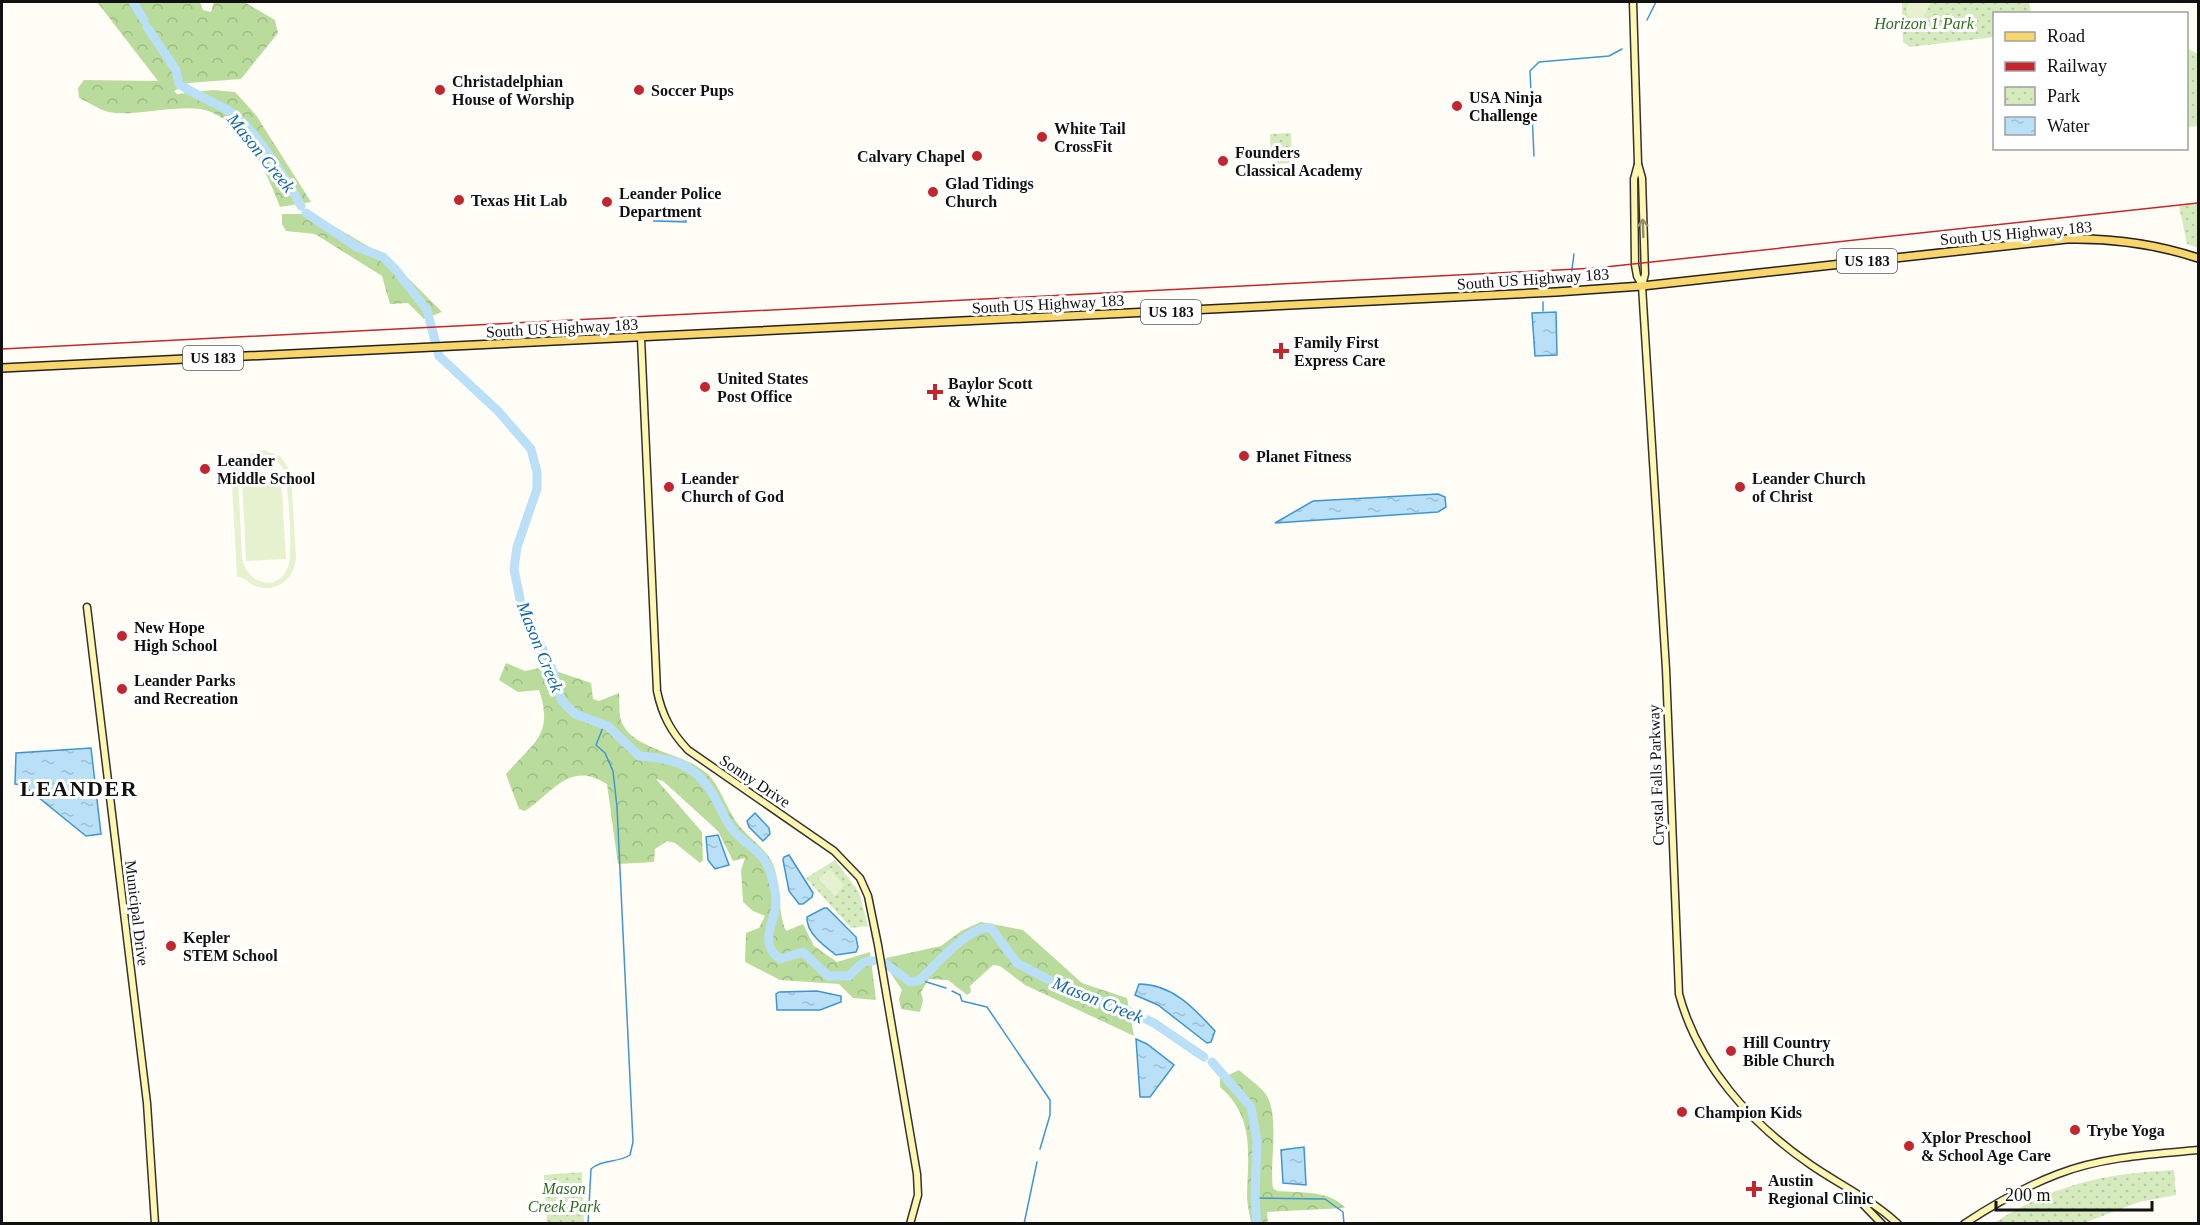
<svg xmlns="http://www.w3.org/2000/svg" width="2200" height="1225" font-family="Georgia,serif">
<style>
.forest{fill:url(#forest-crowns)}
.park{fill:url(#park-dots)}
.pitch{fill:#e6f2cf;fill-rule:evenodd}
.water{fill:url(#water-ripples);stroke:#3f96cf;stroke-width:1.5}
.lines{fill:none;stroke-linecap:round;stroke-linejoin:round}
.stream{stroke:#3f96cf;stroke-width:1.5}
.river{stroke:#b9e0f7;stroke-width:9}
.secondary-casing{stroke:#333;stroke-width:9}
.primary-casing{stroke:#222;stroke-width:10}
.secondary{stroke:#fff6b0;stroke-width:6}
.primary{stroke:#f9d66b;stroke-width:7}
.rail{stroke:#c4262e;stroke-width:1.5}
.oneway{stroke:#948f68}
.poi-dot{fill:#c4262e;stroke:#fff;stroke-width:2}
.labels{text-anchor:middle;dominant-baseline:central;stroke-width:6;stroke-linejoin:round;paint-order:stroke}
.shield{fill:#fff;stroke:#585858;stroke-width:1.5}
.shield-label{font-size:15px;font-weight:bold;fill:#111}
.park-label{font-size:16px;font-style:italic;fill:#2f6b1f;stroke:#fff}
.poi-label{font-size:16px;font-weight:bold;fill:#111;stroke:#fff;text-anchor:start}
.street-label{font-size:16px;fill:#111;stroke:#fff}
.water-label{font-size:18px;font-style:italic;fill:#1768a6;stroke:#fff}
.district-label{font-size:22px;font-weight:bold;letter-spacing:1.5px;fill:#111;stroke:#fff}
</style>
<defs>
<pattern id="forest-crowns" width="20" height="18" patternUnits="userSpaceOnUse" patternTransform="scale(1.5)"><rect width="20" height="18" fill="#b9dc9c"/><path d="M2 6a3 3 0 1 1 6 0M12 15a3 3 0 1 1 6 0" fill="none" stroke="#9ebc85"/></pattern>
<pattern id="park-dots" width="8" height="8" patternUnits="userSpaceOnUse" patternTransform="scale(1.5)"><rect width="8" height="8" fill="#d5ebbd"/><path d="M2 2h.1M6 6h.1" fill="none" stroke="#b6c8a1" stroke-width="1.8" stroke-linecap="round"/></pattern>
<pattern id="water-ripples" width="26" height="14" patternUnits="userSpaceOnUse" patternTransform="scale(1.5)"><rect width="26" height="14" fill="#b9e0f7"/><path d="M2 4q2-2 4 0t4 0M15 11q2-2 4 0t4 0" fill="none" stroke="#9ebfd3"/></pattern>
</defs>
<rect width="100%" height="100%" fill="#fffdf5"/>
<g class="forest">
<path d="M97,2H200L203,10L211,12L214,2H244L275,20L278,33L241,79L188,83L174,91L177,94L213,90L235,92L256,115L311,202L280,207C267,173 247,128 211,112C187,101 133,118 109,112C99,110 89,102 79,98L78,88L84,80L158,81Z"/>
<polygon points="282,214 313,214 388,258 442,312 424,319 408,303 390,304 382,276 315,234 286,231 282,224"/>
<path d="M506,663L525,671L544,667L591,683L593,699L599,701L619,693C620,702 618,716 623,725C638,753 692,753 712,779C722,792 727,809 737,823C747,837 766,848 773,864C782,886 777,911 786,931L803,924L814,946L837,962L870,952L876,1000L853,998L839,984L780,980L745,962L746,933L759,928L765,916L753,911L743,902L741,870L745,858L733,861L718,831L663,781L656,779L702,832L703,860L700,863L675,843L667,841L655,849L654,862L618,864L607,784C569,760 554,792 525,811L519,809L506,774C534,742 554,735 539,690L518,692L499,680Z"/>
<polygon points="981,922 1023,930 1082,983 1127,998 1134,1036 1025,985 1000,966 993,965 970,986 971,992 967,995 948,980 929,979 921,992 923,1000 920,1012 901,1009 899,999 902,990 888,969 886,958 941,946 961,931"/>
<path d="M1239,1070C1247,1077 1257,1084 1264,1092C1281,1111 1269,1164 1273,1188L1277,1191C1299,1193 1331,1190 1345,1208L1267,1212L1268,1223H1251C1250,1214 1247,1205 1247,1195C1248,1154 1255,1117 1220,1087V1079Z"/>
</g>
<g class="park">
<polygon points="1902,2 2029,2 2031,13 1994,14 1994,37 1910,47 1903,42"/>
<polygon points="2186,48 2198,54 2198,126 2187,127"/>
<polygon points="1291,133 1292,163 1271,164 1270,134"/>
<polygon points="2198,204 2198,248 2187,244 2179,206"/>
<polygon points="835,860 859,892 868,926 851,928 806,878"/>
<path d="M2174,1170L2176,1195L2139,1202L2084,1223L1992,1224C2056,1184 2100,1174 2174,1170Z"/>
<polygon points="582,1172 584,1223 547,1223 544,1175"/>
</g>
<g class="pitch">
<polygon points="1910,2 1931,2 1923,18 1919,20 1908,16 1906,9"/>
<path d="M265,450L281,457L291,472L296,556C296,576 279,593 258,587C249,585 245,576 237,577L231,465C242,464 248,451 265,450ZM257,457C267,456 276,458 282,467C289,477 293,555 288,567C277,595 244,582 242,556L238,476L245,463Z"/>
<polygon points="281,475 286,559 246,561 242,478"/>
<polygon points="830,869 844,885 835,896 818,879"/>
</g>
<g class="water">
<polygon points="685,211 686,222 654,221 653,213"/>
<polygon points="1556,312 1557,355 1535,356 1532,313"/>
<polygon points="1438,494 1445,497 1446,507 1438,512 1275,523 1313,501"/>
<polygon points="91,748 101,834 86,836 23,785 15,784 16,753"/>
<polygon points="755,813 769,828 770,834 763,841 749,827 747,821"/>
<polygon points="718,835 729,865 715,869 708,860 706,837"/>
<polygon points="789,855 813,893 812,897 803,904 799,904 789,891 783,860 784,857"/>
<path d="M824,908H827L856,937L858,947L856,952L836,955C824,946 806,933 807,917Z"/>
<path d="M1139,984C1172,984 1194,1008 1215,1031L1211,1042L1207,1043L1158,1005L1135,995Z"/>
<polygon points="817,991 841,996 841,1002 820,1010 777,1010 776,994 779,992"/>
<polygon points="1136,1039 1147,1044 1174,1065 1150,1097 1140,1097"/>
<polygon points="1304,1147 1306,1185 1283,1183 1281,1150"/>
</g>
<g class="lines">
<g class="stream">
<polyline points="1647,20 1656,2"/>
<polyline points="1534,156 1530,71 1539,62 1609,56 1622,49"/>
<polyline points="1543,284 1546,280 1571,277 1574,254"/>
<polyline points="1543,302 1543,311"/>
<polyline points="920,980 946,988"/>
<polyline points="952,991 960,995 962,1001 987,1007 1050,1100 1050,1115 1040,1149"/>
<polyline points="1255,1198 1325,1199 1343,1212 1344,1224"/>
<path d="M588,1224L591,1169C602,1159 618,1163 630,1155L633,1142L617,807L613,771L605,753L596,745L604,725"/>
<polyline points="1024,1224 1037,1162"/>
</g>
<g class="river">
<polyline points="133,2 144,20"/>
<path d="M147,27L176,70L179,84C196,96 216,102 232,113C253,127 289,183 301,206"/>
<path d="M306,213L357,247L383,257L396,270L427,310L439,356L498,411L531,449L537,472V489L517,547L514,569L521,604L552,669L562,701L575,714L608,726L639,756C669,758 693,763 710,790C719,802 723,818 733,830C749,849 765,850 772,878C774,885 776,894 776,901C776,923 757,942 780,959L803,952L828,976H849C856,969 863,959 873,961"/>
<path d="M885,963L910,982L920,980C936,965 970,924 991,928L1017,963L1055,983L1060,989L1111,1003L1154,1023L1204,1057"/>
<polyline points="1212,1062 1251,1107 1257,1141 1255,1198 1257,1224"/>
</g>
<g class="secondary-casing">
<g id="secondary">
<polyline points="1633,2 1638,164 1634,179 1635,265 1637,276 1642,285"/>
<path d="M1638,164L1642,178L1645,274L1642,286L1666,669L1679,994C1698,1065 1751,1124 1811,1165C1840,1185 1871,1199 1898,1224"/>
<path d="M641,338L657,691C662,715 671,732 688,750L834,851L860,878L868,896L878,945L917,1174L918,1195L910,1224"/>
<polyline points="87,607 147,1103 155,1224"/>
<polyline points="1853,1194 1882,1224"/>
<path d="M1964,1224C1994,1204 2024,1187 2058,1174C2101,1157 2153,1154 2198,1150"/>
</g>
</g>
<g class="primary-casing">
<path id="primary" d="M2,368L1556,292L1642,286L2067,239C2112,238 2156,244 2198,258"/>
</g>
<use href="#secondary" class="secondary"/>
<use href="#primary" class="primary"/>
<polyline class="rail" points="2,349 1596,268 2198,203"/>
</g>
<defs><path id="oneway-shaft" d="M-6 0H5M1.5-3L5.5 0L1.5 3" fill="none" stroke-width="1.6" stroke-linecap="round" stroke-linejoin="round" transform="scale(1.5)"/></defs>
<use class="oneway" href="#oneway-shaft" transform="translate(1643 228) rotate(-92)"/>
<g class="poi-dot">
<circle cx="440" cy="90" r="6"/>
<circle cx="639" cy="90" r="6"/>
<circle cx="1457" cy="106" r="6"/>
<circle cx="1042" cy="137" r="6"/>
<circle cx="977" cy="156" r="6"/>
<circle cx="1223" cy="161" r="6"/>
<circle cx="933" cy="192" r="6"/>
<circle cx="459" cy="200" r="6"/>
<circle cx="607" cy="202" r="6"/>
<path d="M1278 342h6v6h6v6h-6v6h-6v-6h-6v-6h6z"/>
<circle cx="705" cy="387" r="6"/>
<path d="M932 383h6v6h6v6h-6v6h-6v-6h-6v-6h6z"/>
<circle cx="1244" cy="456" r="6"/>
<circle cx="205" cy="469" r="6"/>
<circle cx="669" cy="487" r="6"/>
<circle cx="1740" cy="487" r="6"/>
<circle cx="122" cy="636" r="6"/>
<circle cx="122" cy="689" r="6"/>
<circle cx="171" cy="946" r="6"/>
<circle cx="1731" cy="1051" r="6"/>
<circle cx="1682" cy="1112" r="6"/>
<circle cx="2075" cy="1130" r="6"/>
<circle cx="1909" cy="1146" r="6"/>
<path d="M1751 1180h6v6h6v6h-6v6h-6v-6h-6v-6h6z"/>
</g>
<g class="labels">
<g class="shield">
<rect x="1837" y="249" width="60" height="24" rx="4.5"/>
<rect x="1141" y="300" width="60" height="24" rx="4.5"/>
<rect x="183" y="346" width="60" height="24" rx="4.5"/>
</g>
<g class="shield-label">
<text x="1867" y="261">US 183</text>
<text x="1171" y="312">US 183</text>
<text x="213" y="358">US 183</text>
</g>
<g class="park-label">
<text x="1924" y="23">Horizon 1 Park</text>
<text x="564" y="1188">Mason<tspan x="564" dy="18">Creek Park</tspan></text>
</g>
<g class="poi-label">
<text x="452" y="81">Christadelphian<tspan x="452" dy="18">House of Worship</tspan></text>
<text x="651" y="90">Soccer Pups</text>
<text x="1469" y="97">USA Ninja<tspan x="1469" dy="18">Challenge</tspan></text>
<text x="1054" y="128">White Tail<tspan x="1054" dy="18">CrossFit</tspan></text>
<text x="1235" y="152">Founders<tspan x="1235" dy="18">Classical Academy</tspan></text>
<text x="965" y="156" text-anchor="end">Calvary Chapel</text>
<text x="945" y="183">Glad Tidings<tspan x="945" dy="18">Church</tspan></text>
<text x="619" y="193">Leander Police<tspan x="619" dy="18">Department</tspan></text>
<text x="471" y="200">Texas Hit Lab</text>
<text x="1294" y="342">Family First<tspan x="1294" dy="18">Express Care</tspan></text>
<text x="717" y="378">United States<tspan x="717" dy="18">Post Office</tspan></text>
<text x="948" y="383">Baylor Scott<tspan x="948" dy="18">&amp; White</tspan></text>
<text x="1256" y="456">Planet Fitness</text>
<text x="217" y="460">Leander<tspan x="217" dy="18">Middle School</tspan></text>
<text x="681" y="478">Leander<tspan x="681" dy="18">Church of God</tspan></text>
<text x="1752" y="478">Leander Church<tspan x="1752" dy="18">of Christ</tspan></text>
<text x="134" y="627">New Hope<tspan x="134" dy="18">High School</tspan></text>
<text x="134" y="680">Leander Parks<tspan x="134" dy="18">and Recreation</tspan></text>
<text x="183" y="937">Kepler<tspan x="183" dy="18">STEM School</tspan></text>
<text x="1743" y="1042">Hill Country<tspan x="1743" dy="18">Bible Church</tspan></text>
<text x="1694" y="1112">Champion Kids</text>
<text x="2087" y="1130">Trybe Yoga</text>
<text x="1921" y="1137">Xplor Preschool<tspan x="1921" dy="18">&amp; School Age Care</tspan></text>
<text x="1768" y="1180">Austin<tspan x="1768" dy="18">Regional Clinic</tspan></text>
</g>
<g class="street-label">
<text transform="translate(2016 233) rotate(-5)">South US Highway 183</text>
<text transform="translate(1533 279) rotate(-4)">South US Highway 183</text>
<text transform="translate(1048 304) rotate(-3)">South US Highway 183</text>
<text transform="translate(562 328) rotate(-3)">South US Highway 183</text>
<text transform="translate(1656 775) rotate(-92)">Crystal Falls Parkway</text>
<text transform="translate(755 781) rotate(34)">Sonny Drive</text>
<text transform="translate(137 913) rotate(83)">Municipal Drive</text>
</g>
<g class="water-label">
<text transform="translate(261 153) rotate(51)">Mason Creek</text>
<text transform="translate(540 647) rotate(68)">Mason Creek</text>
<text transform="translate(1098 1000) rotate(22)">Mason Creek</text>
</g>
<g class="district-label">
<text x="79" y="788">LEANDER</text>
</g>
</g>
<rect width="2200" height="1225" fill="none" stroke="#111111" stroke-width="6"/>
<rect x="1993" y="12" width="195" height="138" fill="#ffffff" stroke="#a0a0a0" stroke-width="1.5"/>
<rect x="2005" y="32" width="30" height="9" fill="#f9d66b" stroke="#a0a0a0" stroke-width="1.5"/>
<text x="2047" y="42" font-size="18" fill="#111111">Road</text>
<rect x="2005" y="62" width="30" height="9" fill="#c4262e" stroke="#a0a0a0" stroke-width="1.5"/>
<text x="2047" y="72" font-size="18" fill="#111111">Railway</text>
<rect x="2005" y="87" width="30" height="18" fill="url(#park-dots)" stroke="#a0a0a0" stroke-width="1.5"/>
<text x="2047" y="102" font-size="18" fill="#111111">Park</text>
<rect x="2005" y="117" width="30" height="18" fill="url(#water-ripples)" stroke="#a0a0a0" stroke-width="1.5"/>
<text x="2047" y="132" font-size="18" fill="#111111">Water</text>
<path d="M1996 1201v9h156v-9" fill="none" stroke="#111111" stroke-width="3"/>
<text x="2005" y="1201" font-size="18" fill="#111111" stroke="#ffffff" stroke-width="4.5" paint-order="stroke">200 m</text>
</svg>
